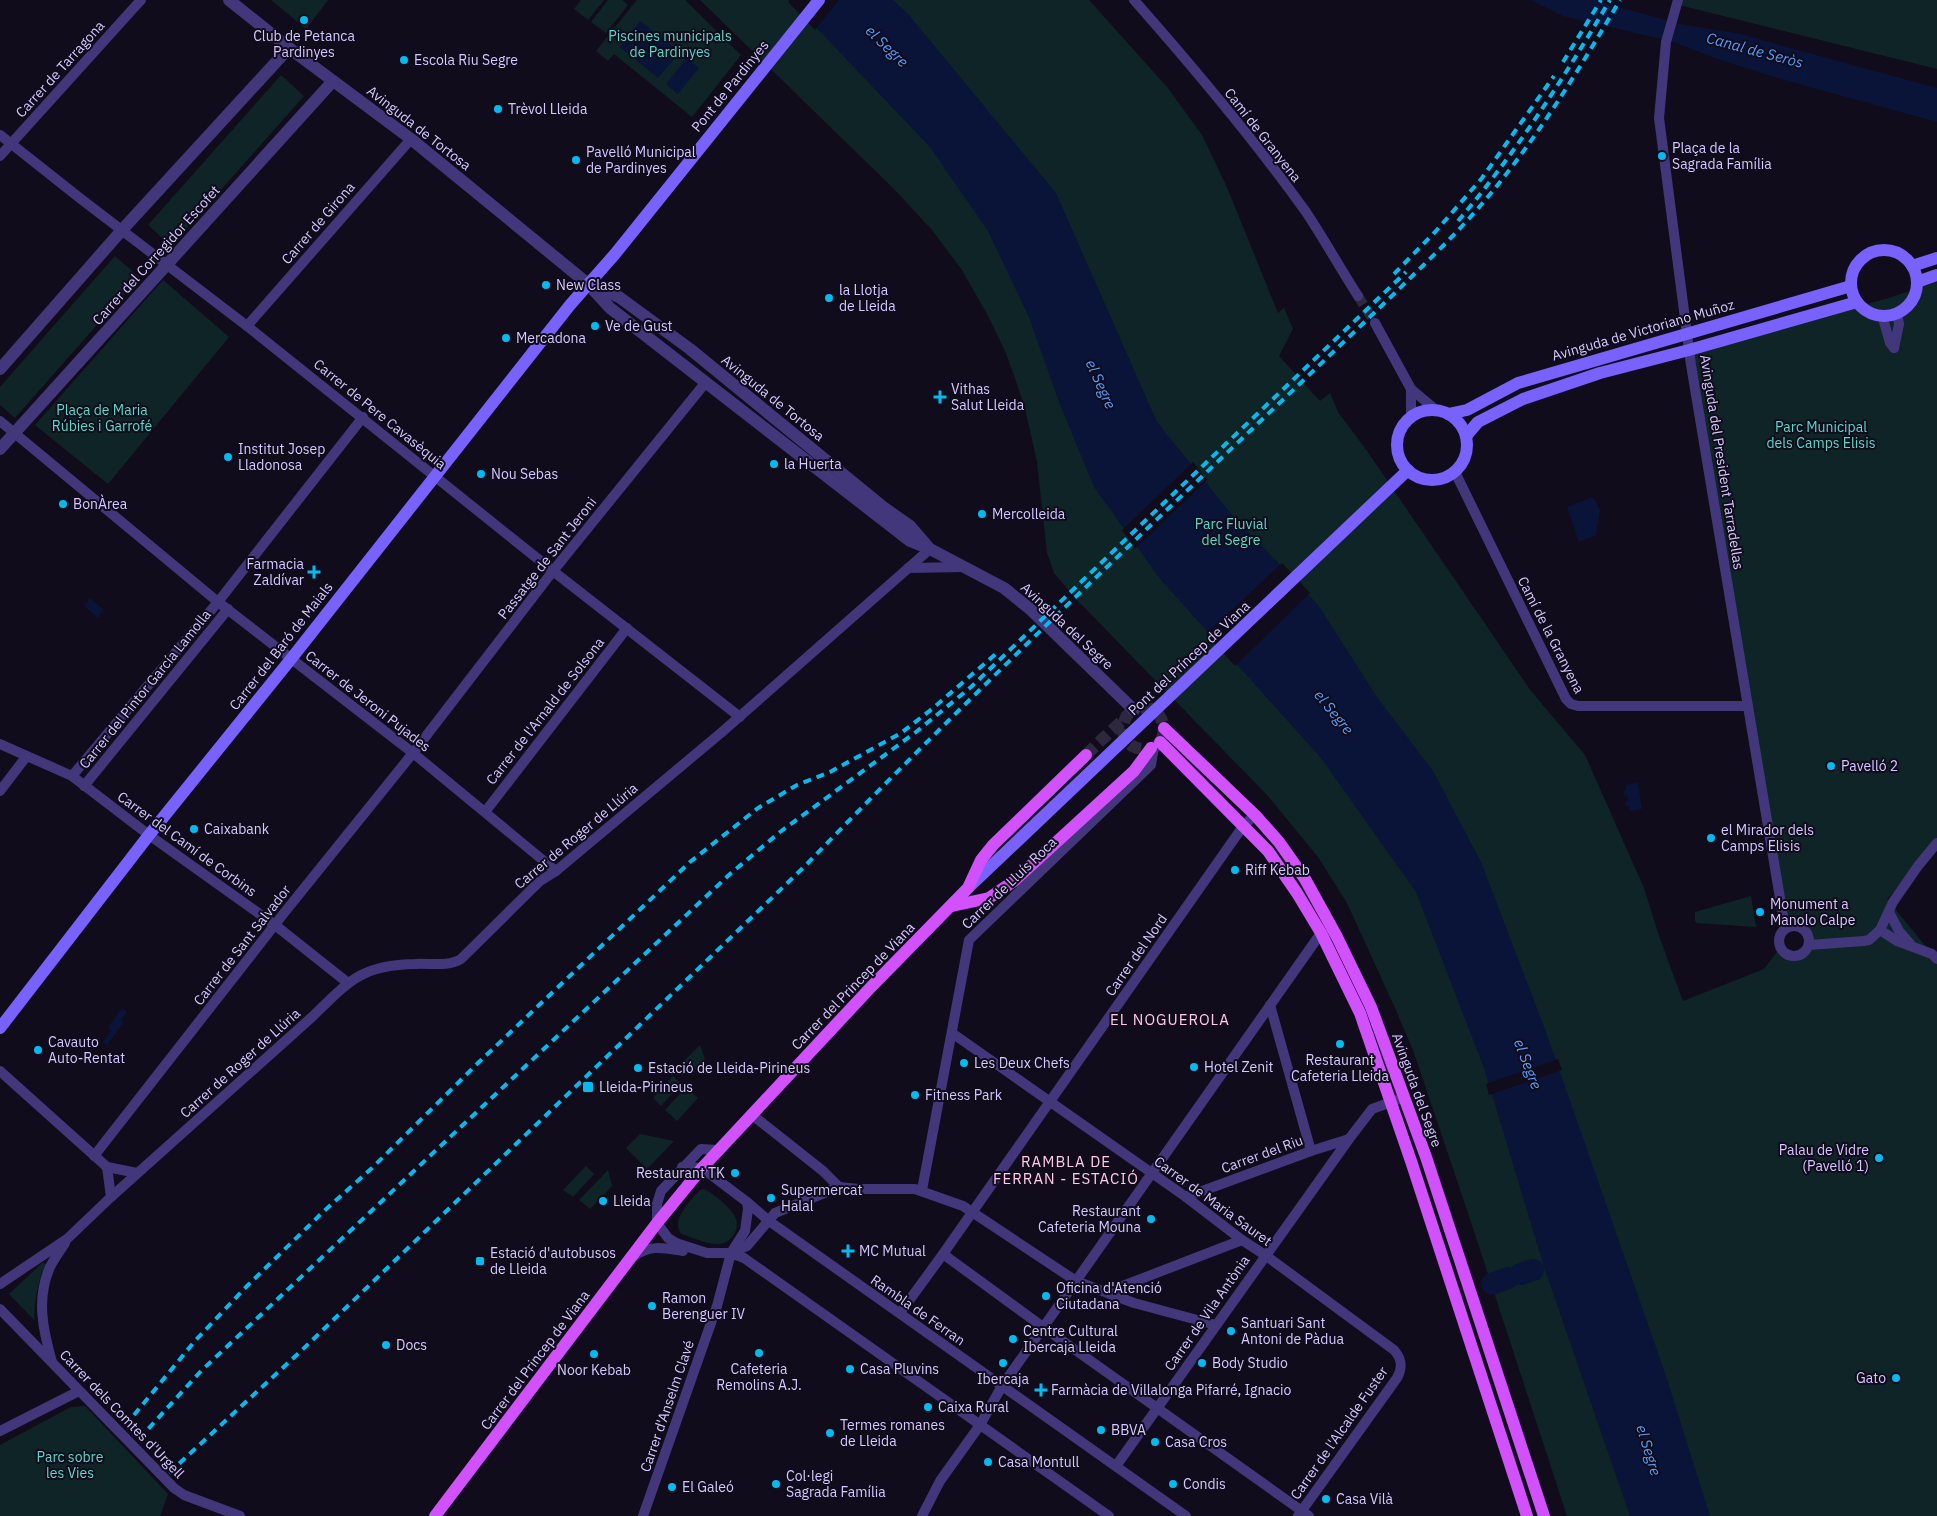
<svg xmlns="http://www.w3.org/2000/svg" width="1937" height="1516" font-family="'IBM Plex Sans',sans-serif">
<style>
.green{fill:#0f2426}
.water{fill:#091438}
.pier{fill:#110c1c}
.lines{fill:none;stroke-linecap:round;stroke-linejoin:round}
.river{stroke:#091438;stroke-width:22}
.minor-tunnel{stroke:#2e283e;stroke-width:10;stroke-dasharray:10 5;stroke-linecap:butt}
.primary-tunnel{stroke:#2e283e;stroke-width:12;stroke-dasharray:12 6;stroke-linecap:butt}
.minor{stroke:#42377b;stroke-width:10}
.tertiary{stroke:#42377b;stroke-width:12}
.secondary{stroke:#7861fc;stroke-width:12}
.primary{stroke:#d151fc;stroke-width:12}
.rail{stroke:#04baee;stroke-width:4;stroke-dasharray:8 6;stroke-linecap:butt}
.poi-dot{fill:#04baee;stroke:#110c1c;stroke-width:2}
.labels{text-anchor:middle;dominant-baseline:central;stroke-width:4;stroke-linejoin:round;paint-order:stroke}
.poi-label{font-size:14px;fill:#d5c8fe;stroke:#110c1c;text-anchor:start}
.park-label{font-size:14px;fill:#56dccb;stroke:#110c1c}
.street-label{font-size:14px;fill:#d5c8fe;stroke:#110c1c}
.water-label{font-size:15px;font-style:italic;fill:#589cfc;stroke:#110c1c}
.neighbourhood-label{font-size:15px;letter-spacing:1px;fill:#fecae5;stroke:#110c1c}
</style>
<rect width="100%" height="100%" fill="#110c1c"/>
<g class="green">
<polygon points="271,0 328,0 306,29"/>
<polygon points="581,0 604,0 588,20 574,9"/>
<polygon points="608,0 622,0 628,5 606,33 591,22"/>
<polygon points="637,0 685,0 741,55 692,117 614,54 608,61 596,51"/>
<path d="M700,0H1089L1167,87L1202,135L1226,185L1278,313L1284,308L1293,329L1279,356L1320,401L1330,393L1338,412L1367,451L1531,691L1585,755L1644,888L1658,933L1683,1001L1764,969L1780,948C1806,983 1825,910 1785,928L1689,350L1886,299L1937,282V844L1887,899L1937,960V1516H1567L1471,1222L1413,1050L1395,1008L1347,903L1318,857L1268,796L1077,600L1054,573L1047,553L1037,462L1025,408L1016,381L1005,351L987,314L962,270L932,230L895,190Z"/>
<polygon points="1681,0 1937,0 1937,69 1679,5"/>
<polygon points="281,75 304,96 171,246 148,225"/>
<polygon points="115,256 139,277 15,418 0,405 0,387"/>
<polygon points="163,280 229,337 108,484 35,425"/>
<polygon points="1751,896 1756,927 1697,923 1695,921 1695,912"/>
<polygon points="700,1045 705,1059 691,1074 679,1066"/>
<polygon points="673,1076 681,1084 661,1106 653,1098"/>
<polygon points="686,1087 698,1098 677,1121 665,1110"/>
<polygon points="640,1134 674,1141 647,1169 626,1148"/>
<polygon points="586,1166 594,1174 573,1197 563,1190"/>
<polygon points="608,1170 612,1186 590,1209 579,1200"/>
<path d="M702,1189C709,1190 713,1195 719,1199C730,1209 745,1221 732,1237C729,1241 724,1244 719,1244C708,1245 692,1237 681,1234C678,1229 677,1224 679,1218C682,1211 696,1192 702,1189Z"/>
<path d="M43,1262L46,1265C37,1282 35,1300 34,1320L9,1294Z"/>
<polygon points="85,1406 168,1494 160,1516 0,1516 0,1445 71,1407"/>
</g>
<g class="water">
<polygon points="790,0 893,0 908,14 1056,193 1157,422 1228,510 1318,605 1377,697 1433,771 1481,862 1546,1032 1666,1376 1710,1516 1630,1516 1544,1267 1484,1068 1416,892 1321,758 1161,580 1094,487 1059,402 1029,317 988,231 930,147"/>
<polygon points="1531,0 1594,0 1680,24 1740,34 1937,88 1937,122 1777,78 1712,57 1674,42 1563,16"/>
<polygon points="640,21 680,52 658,78 620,47"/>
<polygon points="687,58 699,68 678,94 666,84"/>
<polygon points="1593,497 1600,510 1596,535 1579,542 1567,507"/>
<polygon points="90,598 104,610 98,618 84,606"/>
<polygon points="1638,783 1642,809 1630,811 1629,806 1626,806 1625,801 1628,801 1627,795 1624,796 1624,790 1626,790 1626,785"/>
<polygon points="122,1008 127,1012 121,1020 124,1022 107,1045 103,1042 111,1031 108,1027"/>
</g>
<g class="pier">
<polygon points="789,0 839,0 815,30 788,2"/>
<polygon points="1193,462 1207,480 1135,549 1122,530"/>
<polygon points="1282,563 1310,593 1235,666 1206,634"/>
<polygon points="1558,1059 1562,1070 1489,1095 1486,1084"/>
</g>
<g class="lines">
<g class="river">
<polyline points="1521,1274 1533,1270"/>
<polyline points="1492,1284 1508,1278"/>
</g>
<polyline class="minor-tunnel" points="1358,296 1375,323"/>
<path class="primary-tunnel" d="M1086,755C1098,743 1110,732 1123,720C1126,717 1129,712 1134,710C1166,694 1177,753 1142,749C1133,748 1127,744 1124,736C1122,729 1123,724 1126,717"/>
<g class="minor">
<path d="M1134,0C1194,68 1253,138 1306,212C1324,239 1340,268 1358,296"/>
<polyline points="1678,0 1666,42 1659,118 1691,365 1785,928"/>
<polyline points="0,135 81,199 247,326 553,571 740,717"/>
<polyline points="0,156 141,0"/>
<polyline points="1882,315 1890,343 1894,348"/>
<polyline points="1375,323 1411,389 1436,410"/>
<polyline points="247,326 411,139"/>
<polyline points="1894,348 1899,324 1897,313"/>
<polyline points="1411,418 1411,389"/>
<polyline points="0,421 218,602 413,753 556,871"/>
<polyline points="1455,472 1566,699 1571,704 1578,706 1748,706"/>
<polyline points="908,568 964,567"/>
<polyline points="0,744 72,776 149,835 275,925 348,983"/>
<polyline points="72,776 218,602 363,417"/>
<polyline points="84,786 228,609"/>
<polyline points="0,791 26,757"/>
<polyline points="485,812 627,628"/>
<polyline points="1889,912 1899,931 1912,946"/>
<circle cx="1794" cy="941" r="15"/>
<polyline points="1880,930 1897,941 1932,954 1937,959"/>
<polyline points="1809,945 1864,941 1869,940 1880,930 1893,902 1918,866 1937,843"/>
<polyline points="1270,1005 1311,1151"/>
<path d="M952,1033L1186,1197L1242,1240L1265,1255L1394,1350C1402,1359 1403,1367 1397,1378L1298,1516"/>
<polyline points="0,1071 107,1167 137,1173"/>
<polyline points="751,1114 823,1171 839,1187"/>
<polyline points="718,1150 701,1149 661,1191 657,1204 657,1223 668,1238 676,1243 707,1253 731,1253 747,1246 775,1213 839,1187 859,1189 915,1189 963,1206 1076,1281 1134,1303 1216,1325"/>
<polyline points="94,1156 284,913 413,753 553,571 706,382"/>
<polyline points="107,1167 111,1197"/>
<polyline points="682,1167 702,1168 747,1202 769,1221 1186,1516"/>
<polyline points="922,1190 969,940 1151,765 1154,747"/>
<polyline points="1186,1197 1311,1151 1349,1139"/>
<polyline points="731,1253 744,1258 1109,1516"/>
<polyline points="943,1254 1043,1327 1309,1516"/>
<path d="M633,1257C650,1244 664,1248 683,1251"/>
<path d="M0,1284L67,1239L111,1197L312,1017C349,981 361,965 415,964C430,963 448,967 461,959L540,881L556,871L722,732L930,549"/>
<polyline points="1107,1292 1242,1240"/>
<polyline points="0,1309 174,1488 184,1495 240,1516"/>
<polyline points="900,1313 943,1254 1227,849 1244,825 1255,815"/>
<path d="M52,1362C43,1330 36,1299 50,1267C54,1259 60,1251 65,1243"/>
<polyline points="0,1431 79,1391"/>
<polyline points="1116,1466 1349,1139 1372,1109 1397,1100"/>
<polyline points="643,1516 717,1306 731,1253 745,1231 748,1209 747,1202"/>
<polyline points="922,1516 940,1481 980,1425 1002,1386 1321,933"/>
</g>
<g class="tertiary">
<polyline points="229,0 289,48 411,139 588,284 610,308 910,541 930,549 1004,588 1030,609 1134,710"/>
<polyline points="592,285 619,297 690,349 883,507 910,526 928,547"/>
<polyline points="0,369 122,230 289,48"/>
<polyline points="0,449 333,81"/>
</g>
<g class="secondary">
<circle cx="1884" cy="283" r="33"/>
<polyline points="1912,266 1937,258"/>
<polyline points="1917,282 1937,275"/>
<circle cx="1432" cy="445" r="35"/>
<polyline points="1448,414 1467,410 1518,383 1851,286"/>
<polyline points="1466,436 1478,422 1523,399 1600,373 1689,350 1857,302"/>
<polyline points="968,888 1408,470"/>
<polyline points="0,1028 149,835 291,659 570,305 615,254 819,0"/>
</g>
<g class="primary">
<polyline points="1164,728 1255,815 1279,842 1305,879 1337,937 1371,1007 1426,1157 1544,1516"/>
<polyline points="1160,742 1268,851 1297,893 1321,933 1360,1013 1411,1161 1527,1516"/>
<polyline points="952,906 989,898 1014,881 1134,771 1151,748"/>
<polyline points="435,1516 657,1223 702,1168 871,987 968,888 981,860 993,845 1086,755"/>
</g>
<g class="rail">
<polyline points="1563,62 1601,0"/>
<path d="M1458,221C1516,153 1565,76 1610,0"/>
<polyline points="1394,274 1436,231 1482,178 1554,76"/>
<polyline points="134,1415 194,1342 247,1286 324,1211 372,1168 479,1062 690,862 758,808 797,785 830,772 901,733 932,709 998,652"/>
<polyline points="139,1439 201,1371 730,874 780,832 916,732 971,687 1406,272"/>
<path d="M169,1473L302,1350L806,865C996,667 1199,481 1397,291C1419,269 1443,247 1464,224C1526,157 1574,78 1620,0"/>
</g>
</g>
<g class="poi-dot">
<circle cx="304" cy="20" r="5"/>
<circle cx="404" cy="60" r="5"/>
<circle cx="498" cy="109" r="5"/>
<circle cx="1662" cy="156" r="5"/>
<circle cx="576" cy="160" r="5"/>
<circle cx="546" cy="285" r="5"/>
<circle cx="829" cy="298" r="5"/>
<circle cx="595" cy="326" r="5"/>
<circle cx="506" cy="338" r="5"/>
<path d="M937.5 389.5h5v5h5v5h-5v5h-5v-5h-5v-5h5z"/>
<circle cx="228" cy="457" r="5"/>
<circle cx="774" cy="464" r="5"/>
<circle cx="481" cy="474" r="5"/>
<circle cx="63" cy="504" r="5"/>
<circle cx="982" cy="514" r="5"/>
<path d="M311.5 564.5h5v5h5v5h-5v5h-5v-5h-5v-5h5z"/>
<circle cx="1831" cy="766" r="5"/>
<circle cx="194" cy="829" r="5"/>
<circle cx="1711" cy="838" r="5"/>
<circle cx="1235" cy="870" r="5"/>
<circle cx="1760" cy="912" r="5"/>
<circle cx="1340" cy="1044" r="5"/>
<circle cx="38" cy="1050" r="5"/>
<circle cx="964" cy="1063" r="5"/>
<circle cx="1194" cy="1067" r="5"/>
<circle cx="638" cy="1068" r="5"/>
<rect x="582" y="1081" width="12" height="12" rx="2.5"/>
<circle cx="915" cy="1095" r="5"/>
<circle cx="1879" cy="1158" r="5"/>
<circle cx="735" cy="1173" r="5"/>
<circle cx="771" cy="1198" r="5"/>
<circle cx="603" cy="1201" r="5"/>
<circle cx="1151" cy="1219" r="5"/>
<path d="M845.5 1243.5h5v5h5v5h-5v5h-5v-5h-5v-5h5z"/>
<rect x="475" y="1256" width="10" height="10" rx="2.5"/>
<circle cx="1046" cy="1296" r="5"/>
<circle cx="652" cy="1306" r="5"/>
<circle cx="1231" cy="1331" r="5"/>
<circle cx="1013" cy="1339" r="5"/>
<circle cx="386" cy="1345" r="5"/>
<circle cx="759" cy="1353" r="5"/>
<circle cx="594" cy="1354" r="5"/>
<circle cx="1003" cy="1363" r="5"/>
<circle cx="1202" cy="1363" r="5"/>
<circle cx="850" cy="1369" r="5"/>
<circle cx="1896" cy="1378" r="5"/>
<path d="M1038.5 1382.5h5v5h5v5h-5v5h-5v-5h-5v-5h5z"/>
<circle cx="928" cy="1407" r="5"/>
<circle cx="1101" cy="1430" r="5"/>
<circle cx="830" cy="1433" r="5"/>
<circle cx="1155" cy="1442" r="5"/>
<circle cx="988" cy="1462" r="5"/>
<circle cx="776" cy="1484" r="5"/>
<circle cx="1173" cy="1484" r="5"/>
<circle cx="672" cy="1487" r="5"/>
<circle cx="1326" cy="1499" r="5"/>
</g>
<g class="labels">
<g class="poi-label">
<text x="304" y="36" text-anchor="middle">Club de Petanca<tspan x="304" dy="16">Pardinyes</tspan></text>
<text x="414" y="60">Escola Riu Segre</text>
<text x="508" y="109">Trèvol Lleida</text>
<text x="1672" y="148">Plaça de la<tspan x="1672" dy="16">Sagrada Família</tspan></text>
<text x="586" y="152">Pavelló Municipal<tspan x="586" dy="16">de Pardinyes</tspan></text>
<text x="556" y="285">New Class</text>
<text x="839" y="290">la Llotja<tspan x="839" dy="16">de Lleida</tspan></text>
<text x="605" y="326">Ve de Gust</text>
<text x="516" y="338">Mercadona</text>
<text x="951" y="389">Vithas<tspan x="951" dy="16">Salut Lleida</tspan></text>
<text x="238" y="449">Institut Josep<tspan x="238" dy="16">Lladonosa</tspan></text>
<text x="784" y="464">la Huerta</text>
<text x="491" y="474">Nou Sebas</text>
<text x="73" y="504">BonÀrea</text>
<text x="992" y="514">Mercolleida</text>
<text x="304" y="564" text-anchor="end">Farmacia<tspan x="304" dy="16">Zaldívar</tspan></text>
<text x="1841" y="766">Pavelló 2</text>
<text x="204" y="829">Caixabank</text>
<text x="1721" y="830">el Mirador dels<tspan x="1721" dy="16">Camps Elisis</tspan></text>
<text x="1245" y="870">Riff Kebab</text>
<text x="1770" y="904">Monument a<tspan x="1770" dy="16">Manolo Calpe</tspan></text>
<text x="48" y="1042">Cavauto<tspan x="48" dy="16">Auto-Rentat</tspan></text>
<text x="1340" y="1060" text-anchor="middle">Restaurant<tspan x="1340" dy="16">Cafeteria Lleida</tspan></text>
<text x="974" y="1063">Les Deux Chefs</text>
<text x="1204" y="1067">Hotel Zenit</text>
<text x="648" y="1068">Estació de Lleida-Pirineus</text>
<text x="599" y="1087">Lleida-Pirineus</text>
<text x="925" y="1095">Fitness Park</text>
<text x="1869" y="1150" text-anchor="end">Palau de Vidre<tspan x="1869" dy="16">(Pavelló 1)</tspan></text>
<text x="725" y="1173" text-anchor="end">Restaurant TK</text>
<text x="781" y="1190">Supermercat<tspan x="781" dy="16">Halal</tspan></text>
<text x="613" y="1201">Lleida</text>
<text x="1141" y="1211" text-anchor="end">Restaurant<tspan x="1141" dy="16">Cafeteria Mouna</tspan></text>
<text x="859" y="1251">MC Mutual</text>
<text x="490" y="1253">Estació d'autobusos<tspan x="490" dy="16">de Lleida</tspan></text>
<text x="1056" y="1288">Oficina d'Atenció<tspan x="1056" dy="16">Ciutadana</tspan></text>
<text x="662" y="1298">Ramon<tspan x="662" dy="16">Berenguer IV</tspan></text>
<text x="1241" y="1323">Santuari Sant<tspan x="1241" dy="16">Antoni de Pàdua</tspan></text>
<text x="1023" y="1331">Centre Cultural<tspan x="1023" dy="16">Ibercaja Lleida</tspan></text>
<text x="396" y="1345">Docs</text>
<text x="1212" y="1363">Body Studio</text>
<text x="759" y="1369" text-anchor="middle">Cafeteria<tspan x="759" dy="16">Remolins A.J.</tspan></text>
<text x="860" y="1369">Casa Pluvins</text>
<text x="594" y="1370" text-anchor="middle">Noor Kebab</text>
<text x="1886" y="1378" text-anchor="end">Gato</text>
<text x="1003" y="1379" text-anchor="middle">Ibercaja</text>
<text x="1051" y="1390">Farmàcia de Villalonga Pifarré, Ignacio</text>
<text x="938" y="1407">Caixa Rural</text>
<text x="840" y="1425">Termes romanes<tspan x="840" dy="16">de Lleida</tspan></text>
<text x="1111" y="1430">BBVA</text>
<text x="1165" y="1442">Casa Cros</text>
<text x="998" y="1462">Casa Montull</text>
<text x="786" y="1476">Col·legi<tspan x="786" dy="16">Sagrada Família</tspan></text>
<text x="1183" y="1484">Condis</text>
<text x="682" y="1487">El Galeó</text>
<text x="1336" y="1499">Casa Vilà</text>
</g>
<g class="park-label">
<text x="670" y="36">Piscines municipals<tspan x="670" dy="16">de Pardinyes</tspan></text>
<text x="102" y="410">Plaça de Maria<tspan x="102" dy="16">Rúbies i Garrofé</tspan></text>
<text x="1821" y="427">Parc Municipal<tspan x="1821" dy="16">dels Camps Elisis</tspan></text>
<text x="1231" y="524">Parc Fluvial<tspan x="1231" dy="16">del Segre</tspan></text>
<text x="70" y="1457">Parc sobre<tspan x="70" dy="16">les Vies</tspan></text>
</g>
<g class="street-label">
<text transform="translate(60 69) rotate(-48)">Carrer de Tarragona</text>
<text transform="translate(730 86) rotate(-51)">Pont de Pardinyes</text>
<text transform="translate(419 128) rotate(38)">Avinguda de Tortosa</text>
<text transform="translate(1263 135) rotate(52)">Camí de Granyena</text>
<text transform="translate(318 223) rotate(-49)">Carrer de Girona</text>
<text transform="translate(156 255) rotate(-48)">Carrer del Corregidor Escofet</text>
<text transform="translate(1643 330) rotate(-16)">Avinguda de Victoriano Muñoz</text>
<text transform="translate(773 398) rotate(39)">Avinguda de Tortosa</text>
<text transform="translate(380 414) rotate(39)">Carrer de Pere Cavasèquia</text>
<text transform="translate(1722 462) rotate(81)">Avinguda del President Tarradellas</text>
<text transform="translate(547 558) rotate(-52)">Passatge de Sant Jeroni</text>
<text transform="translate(1067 626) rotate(43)">Avinguda del Segre</text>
<text transform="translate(1551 635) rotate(63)">Camí de la Granyena</text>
<text transform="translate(281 646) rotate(-52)">Carrer del Baró de Maials</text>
<text transform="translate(1189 658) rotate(-43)">Pont del Príncep de Viana</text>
<text transform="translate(145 689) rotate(-51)">Carrer del Pintor García Lamolla</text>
<text transform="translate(368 701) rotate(38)">Carrer de Jeroni Pujades</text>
<text transform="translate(545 711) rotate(-52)">Carrer de l'Arnald de Solsona</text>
<text transform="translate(576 836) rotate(-40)">Carrer de Roger de Llúria</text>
<text transform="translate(187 844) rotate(36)">Carrer del Camí de Corbins</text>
<text transform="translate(1009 883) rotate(-44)">Carrer de Lluís Roca</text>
<text transform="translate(242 945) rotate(-52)">Carrer de Sant Salvador</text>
<text transform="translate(1136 955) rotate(-55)">Carrer del Nord</text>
<text transform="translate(853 986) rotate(-46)">Carrer del Princep de Viana</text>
<text transform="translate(240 1063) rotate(-42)">Carrer de Roger de Llúria</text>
<text transform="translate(1417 1090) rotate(70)">Avinguda del Segre</text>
<text transform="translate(1262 1154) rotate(-20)">Carrer del Riu</text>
<text transform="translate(1213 1201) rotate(36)">Carrer de Maria Sauret</text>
<text transform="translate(918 1310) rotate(35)">Rambla de Ferran</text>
<text transform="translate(1207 1313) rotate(-55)">Carrer de Vila Antònia</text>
<text transform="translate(535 1360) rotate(-53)">Carrer del Princep de Viana</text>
<text transform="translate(667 1406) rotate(-71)">Carrer d'Anselm Clavé</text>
<text transform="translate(122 1414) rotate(46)">Carrer dels Comtes d'Urgell</text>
<text transform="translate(1339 1433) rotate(-55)">Carrer de l'Alcalde Fuster</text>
</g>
<g class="water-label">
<text transform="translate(887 46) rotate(44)">el Segre</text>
<text transform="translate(1755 50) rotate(15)">Canal de Seròs</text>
<text transform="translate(1101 384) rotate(66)">el Segre</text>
<text transform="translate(1334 712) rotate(51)">el Segre</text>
<text transform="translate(1528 1064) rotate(69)">el Segre</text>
<text transform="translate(1649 1450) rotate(73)">el Segre</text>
</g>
<g class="neighbourhood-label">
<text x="1170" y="1019">EL NOGUEROLA</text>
<text x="1066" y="1161">RAMBLA DE<tspan x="1066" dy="17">FERRAN - ESTACIÓ</tspan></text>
</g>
</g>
</svg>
